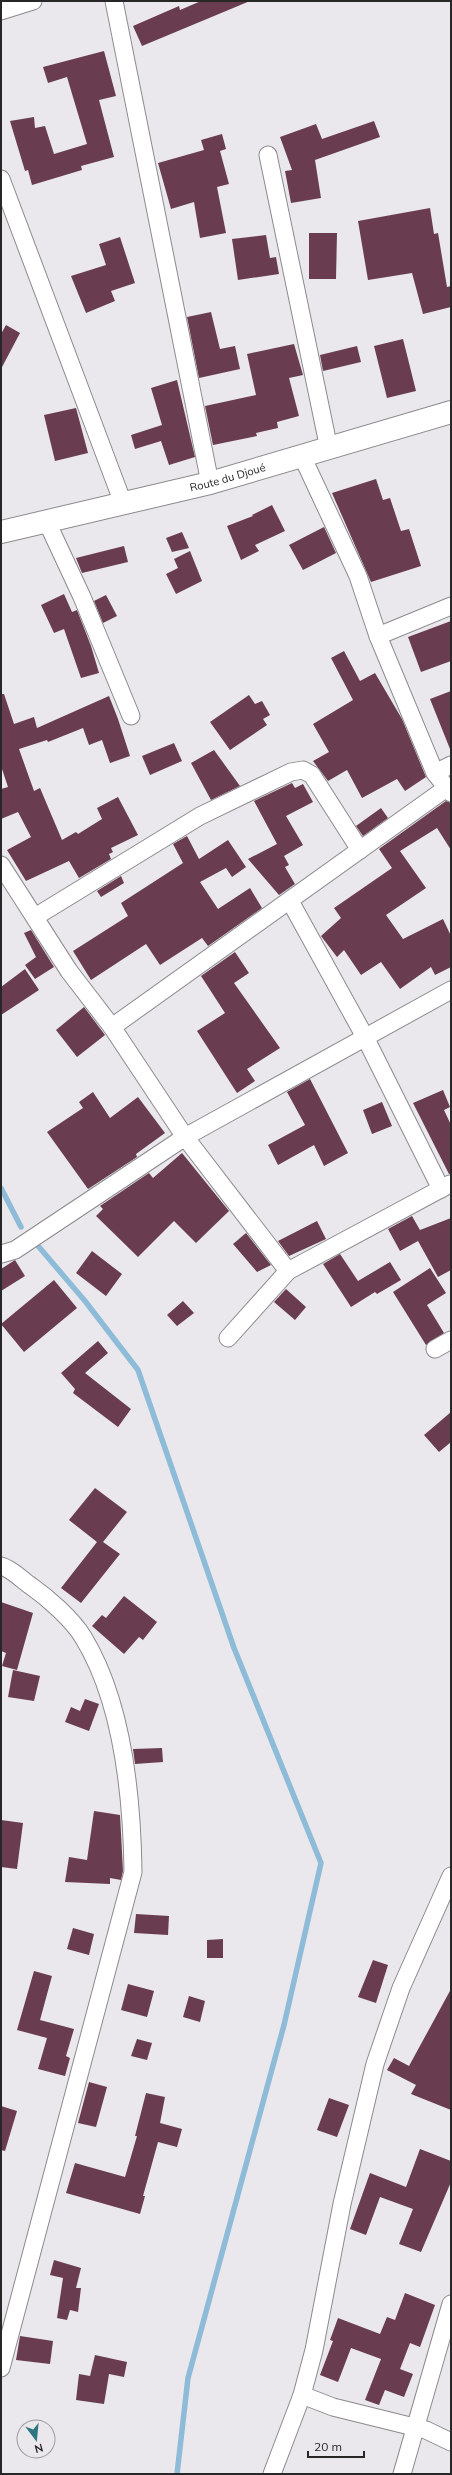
<svg xmlns="http://www.w3.org/2000/svg" width="452" height="2475" font-family="Mulish,sans-serif">
<style>
.lines{fill:none;stroke-linecap:round;stroke-linejoin:round}
.stream{stroke:#8dbbd8;stroke-width:5.5}
.building{fill:#693d4f}
.minor-casing{stroke:#8c8a8d;stroke-width:19}
.primary-casing{stroke:#8c8a8d;stroke-width:24}
.minor{stroke:#fff;stroke-width:17}
.primary{stroke:#fff;stroke-width:22}
.labels{text-anchor:middle;dominant-baseline:central;stroke-width:4;stroke-linejoin:round;paint-order:stroke}
.street-label{font-size:11px;fill:#282728;stroke:#eae8ec}
</style>
<rect width="100%" height="100%" fill="#eae8ec"/>
<g class="lines">
<g class="stream">
<polyline points="1,1188 21,1227"/>
<polyline points="39,1247 85,1301 138,1370 234,1648 321,1863 284,2025 188,2378 177,2474"/>
</g>
</g>
<g class="building">
<polygon points="201,1 250,1 142,46 133,26 179,6 180,10"/>
<polygon points="104,51 116,96 99,100 114,157 81,166 82,170 32,185 28,170 25,171 10,121 34,117 35,128 45,126 54,154 87,144 67,77 48,83 43,67"/>
<polygon points="374,121 380,137 315,160 321,198 291,203 285,171 292,170 280,137 316,124 322,139"/>
<polygon points="222,134 226,149 220,151 229,184 217,187 226,233 200,238 194,202 171,209 158,163 204,150 201,140"/>
<polygon points="430,208 434,234 438,233 447,287 451,286 451,307 423,314 412,273 368,280 358,221"/>
<polygon points="309,233 337,233 336,279 309,279"/>
<polygon points="266,235 270,258 276,257 279,274 238,280 232,239"/>
<polygon points="120,237 135,283 111,291 115,301 86,313 71,276 106,265 99,244"/>
<polygon points="211,312 220,349 235,346 240,369 199,378 187,317"/>
<polygon points="6,325 20,333 1,369 1,334"/>
<polygon points="403,339 416,391 387,398 374,346"/>
<polygon points="294,344 303,375 289,378 299,416 277,422 278,428 256,433 257,436 213,445 205,406 256,395 247,354"/>
<polygon points="357,346 361,362 323,371 320,355"/>
<polygon points="177,380 195,457 169,465 161,441 135,449 131,435 162,425 151,388"/>
<polygon points="76,408 88,453 55,461 44,415"/>
<polygon points="376,479 383,500 390,498 401,531 409,529 421,566 371,582 332,493"/>
<polygon points="272,505 285,531 255,545 259,551 241,560 227,526 253,516 252,515"/>
<polygon points="324,527 336,553 303,570 289,545"/>
<polygon points="182,532 189,548 172,552 166,538"/>
<polygon points="124,546 128,562 82,573 76,558"/>
<polygon points="190,551 202,581 176,594 166,574 178,568 174,559"/>
<polygon points="64,594 72,612 77,610 91,646 99,673 81,678 64,629 54,633 41,605"/>
<polygon points="106,595 117,616 103,623 94,601"/>
<polygon points="451,621 451,661 421,672 408,637"/>
<polygon points="344,651 360,681 375,673 402,719 426,777 405,791 397,779 362,798 347,770 328,781 313,761 329,752 313,724 353,700 331,658"/>
<polygon points="451,691 451,749 450,749 430,699"/>
<polygon points="1,694 4,694 14,724 34,717 37,728 109,696 118,719 130,756 110,763 102,740 89,745 83,728 48,742 47,740 19,749 34,791 40,788 62,840 76,832 78,834 102,819 97,808 118,797 138,835 111,848 113,852 109,854 111,859 79,878 69,861 26,881 7,850 31,837 18,812 1,819 1,789 8,787 1,766"/>
<polygon points="249,695 255,704 262,701 270,715 263,719 267,725 230,750 210,722"/>
<polygon points="174,743 182,761 150,775 142,756"/>
<polygon points="214,750 240,786 211,800 191,763"/>
<polygon points="292,783 295,788 303,784 313,802 286,816 303,845 284,856 289,865 285,867 295,884 279,895 248,859 277,844 254,801"/>
<polygon points="446,801 451,803 451,850 437,828 400,851 426,888 386,915 403,939 443,919 451,936 451,967 435,975 431,967 400,989 381,962 361,975 344,950 337,957 321,936 341,918 334,908 392,868 379,849"/>
<polygon points="381,808 388,818 363,836 356,826"/>
<polygon points="187,836 199,859 228,840 246,867 232,877 226,868 200,882 218,909 250,888 262,908 208,946 202,938 160,965 146,944 91,980 73,951 128,916 121,903 183,863 173,844"/>
<polygon points="121,876 124,883 101,897 97,891"/>
<polygon points="31,930 54,967 35,979 25,965 36,957 24,933"/>
<polygon points="235,952 249,973 234,983 280,1048 247,1069 255,1081 237,1093 197,1031 225,1013 201,976"/>
<polygon points="25,969 39,990 1,1015 1,987"/>
<polygon points="84,1007 105,1035 77,1057 56,1030"/>
<polygon points="310,1079 348,1153 324,1166 314,1145 278,1165 268,1145 305,1125 287,1092"/>
<polygon points="443,1090 450,1107 444,1110 451,1125 451,1174 449,1174 413,1103"/>
<polygon points="93,1092 110,1118 138,1097 165,1133 136,1154 137,1157 88,1189 47,1132 83,1108 79,1102"/>
<polygon points="382,1102 392,1126 372,1134 363,1110"/>
<polygon points="182,1153 229,1211 196,1243 174,1221 138,1257 96,1216 103,1209 100,1206 149,1173 153,1178"/>
<polygon points="412,1216 420,1230 451,1218 451,1270 438,1277 418,1241 400,1251 388,1229"/>
<polygon points="317,1221 326,1239 289,1256 278,1241"/>
<polygon points="246,1233 271,1265 257,1272 233,1244"/>
<polygon points="92,1251 122,1274 106,1296 76,1273"/>
<polygon points="340,1254 358,1281 390,1262 401,1280 377,1294 375,1292 351,1307 323,1264"/>
<polygon points="15,1260 25,1276 1,1291 1,1269"/>
<polygon points="430,1268 446,1293 427,1305 444,1333 426,1345 393,1292"/>
<polygon points="54,1280 77,1308 24,1352 1,1324"/>
<polygon points="286,1289 306,1307 295,1320 274,1302"/>
<polygon points="183,1301 194,1313 177,1326 167,1315"/>
<polygon points="98,1341 108,1353 85,1373 131,1409 118,1427 73,1393 75,1389 61,1373"/>
<polygon points="451,1412 451,1442 439,1452 424,1435"/>
<polygon points="95,1488 127,1512 103,1542 120,1554 81,1603 61,1588 97,1542 69,1520"/>
<polygon points="124,1596 157,1622 143,1640 139,1637 124,1654 92,1626 102,1615 106,1618"/>
<polygon points="1,1602 33,1613 17,1670 2,1666 6,1653 1,1651"/>
<polygon points="13,1670 40,1676 34,1701 8,1697"/>
<polygon points="85,1699 99,1704 89,1731 65,1722 71,1707 80,1711"/>
<polygon points="162,1748 163,1762 135,1764 133,1749"/>
<polygon points="94,1811 120,1815 123,1871 121,1880 110,1878 110,1884 65,1882 69,1857 87,1860"/>
<polygon points="1,1820 23,1823 17,1869 1,1867"/>
<polygon points="136,1914 169,1916 168,1935 134,1933"/>
<polygon points="73,1928 94,1934 89,1955 67,1949"/>
<polygon points="223,1939 223,1958 207,1958 207,1940"/>
<polygon points="373,1960 388,1965 376,2003 358,1997"/>
<polygon points="34,1971 52,1976 40,2020 74,2029 66,2056 70,2058 65,2076 38,2069 47,2038 17,2030"/>
<polygon points="128,1984 154,1991 147,2017 121,2010"/>
<polygon points="451,1989 451,2110 411,2094 416,2085 387,2070 394,2058 409,2066"/>
<polygon points="189,1996 205,2001 200,2022 183,2017"/>
<polygon points="137,2039 152,2043 147,2060 131,2056"/>
<polygon points="89,2082 107,2087 96,2127 78,2123"/>
<polygon points="146,2093 165,2097 160,2123 182,2129 177,2147 158,2142 143,2196 145,2196 140,2214 66,2193 75,2163 125,2177 137,2136 135,2136"/>
<polygon points="329,2098 349,2105 337,2137 317,2130"/>
<polygon points="1,2106 17,2111 5,2151 1,2150"/>
<polygon points="420,2149 451,2161 451,2182 421,2252 399,2244 413,2209 380,2197 366,2235 350,2229 370,2173 406,2187"/>
<polygon points="54,2260 81,2268 76,2288 81,2288 78,2312 70,2310 67,2320 57,2318 63,2278 50,2275"/>
<polygon points="405,2293 435,2305 420,2347 410,2343 400,2369 413,2374 404,2397 385,2390 379,2405 365,2400 381,2359 351,2348 338,2382 320,2375 333,2341 330,2340 338,2318 380,2334 387,2317 395,2320"/>
<polygon points="20,2336 53,2341 50,2364 16,2360"/>
<polygon points="95,2355 127,2362 124,2377 109,2374 104,2404 76,2400 79,2374 90,2376"/>
</g>
<g class="lines">
<g class="minor-casing">
<g id="minor">
<polyline points="114,1 210,483"/>
<polyline points="1,11 33,1"/>
<polyline points="268,155 329,449"/>
<polyline points="1,179 123,503"/>
<polyline points="302,456 358,576 378,636 435,773 451,793"/>
<polyline points="47,522 82,597 131,716"/>
<polyline points="378,636 451,606"/>
<polyline points="435,773 451,765"/>
<polyline points="1,865 69,971 112,1027 185,1137 288,1271"/>
<polyline points="290,901 365,1037 441,1189"/>
<polyline points="35,917 200,816 291,772 303,770 312,775 360,850"/>
<polyline points="112,1027 448,787"/>
<polyline points="1,1254 15,1250 185,1137 451,990"/>
<polyline points="228,1338 288,1271 450,1184"/>
<polyline points="435,1349 451,1340"/>
<path d="M1,1566C12,1569 22,1580 31,1586C48,1598 72,1619 83,1637C123,1702 132,1796 133,1872L1,2368"/>
<polyline points="302,2395 333,2407 426,2430 451,2442"/>
<polyline points="272,2474 302,2395 314,2350 342,2204 375,2064 401,1988 451,1876"/>
<polyline points="402,2474 451,2304"/>
</g>
</g>
<g class="primary-casing">
<g id="primary">
<path id="s1" d="M1,532L210,483L451,412"/>
</g>
</g>
<use href="#minor" class="minor"/>
<use href="#primary" class="primary"/>
</g>
<g class="labels">
<g class="street-label">
<text stroke="none"><textPath href="#s1" startOffset="233">Route du Djoué</textPath></text>
</g>
</g>
<rect width="452" height="2475" fill="none" stroke="#282728" stroke-width="4"/>
<g transform="translate(36 2439) rotate(164)"><circle r="19" fill="#eae8ec" stroke="#9c9b9e"/>
<path d="M0-3L7 15L0 10L-7 15Z" fill="#2f7780"/>
<text y="-6" font-size="11" font-weight="bold" text-anchor="middle" fill="#282728">N</text>
</g>
<path d="M308 2451v6h56v-6" fill="none" stroke="#282728" stroke-width="2"/>
<text x="314" y="2451" font-size="12" fill="#282728" stroke="#eae8ec" stroke-width="3" paint-order="stroke">20 m</text>
</svg>
